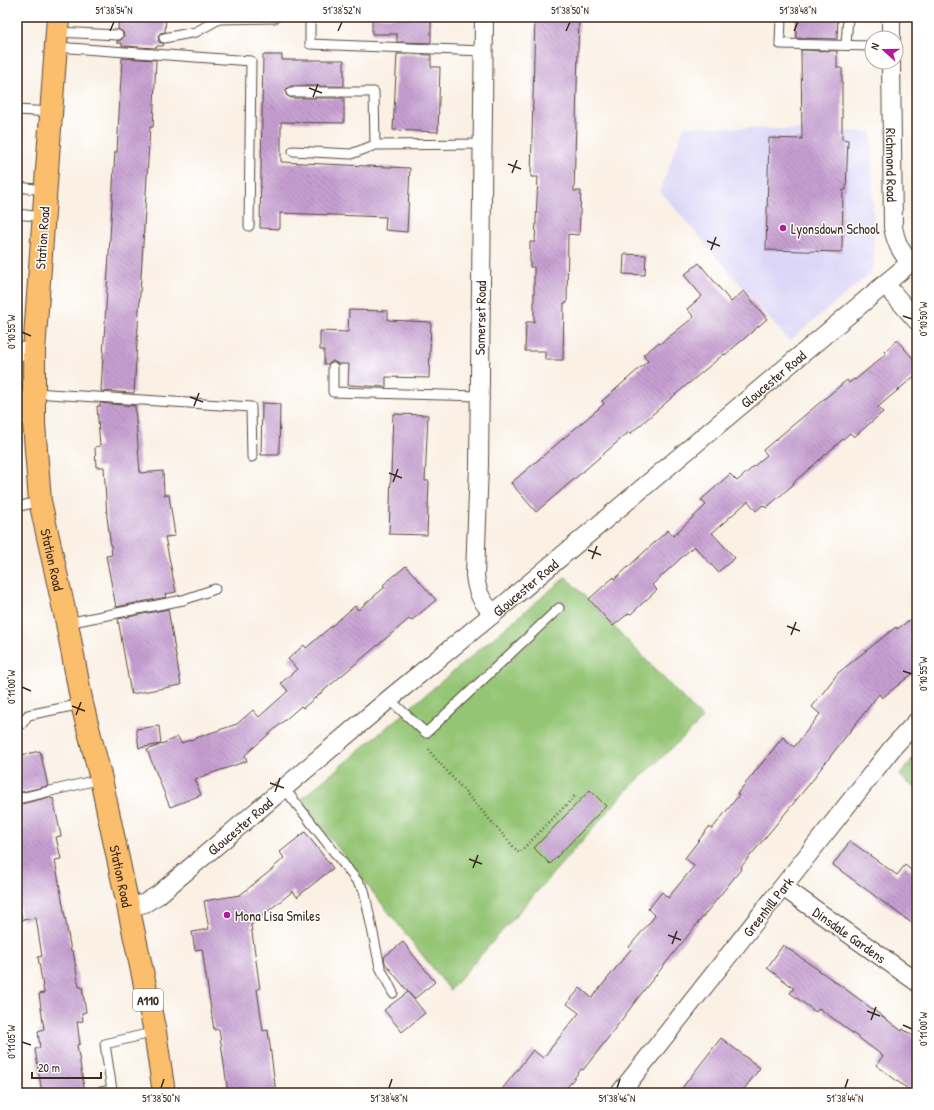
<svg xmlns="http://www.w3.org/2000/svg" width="934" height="1110" font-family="'Patrick Hand',sans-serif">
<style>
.built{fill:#dbd6f7}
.green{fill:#94c574;stroke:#687849}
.park{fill:url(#park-dots);stroke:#687849}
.building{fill:url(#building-back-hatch)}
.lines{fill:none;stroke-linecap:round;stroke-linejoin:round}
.lane-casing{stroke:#58483c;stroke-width:11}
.street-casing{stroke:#58483c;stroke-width:20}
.primary-casing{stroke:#58483c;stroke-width:24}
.path{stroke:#58483c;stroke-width:2.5;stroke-dasharray:1 3;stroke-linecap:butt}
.lane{stroke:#fff;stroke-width:9}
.street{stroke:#fff;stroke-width:18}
.primary{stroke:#fabe6d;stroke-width:22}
.ticks{fill:none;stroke:#3b2a1e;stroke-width:1.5}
.poi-dot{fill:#b5179e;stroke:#fff;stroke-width:1.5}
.labels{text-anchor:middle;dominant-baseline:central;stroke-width:3;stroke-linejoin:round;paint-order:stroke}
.shield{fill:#fff;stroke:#766a62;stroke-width:1}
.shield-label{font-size:13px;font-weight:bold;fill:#3b2a1e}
.street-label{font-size:14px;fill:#3b2a1e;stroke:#fff}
.poi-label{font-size:14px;fill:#3b2a1e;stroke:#fff;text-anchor:start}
.neatline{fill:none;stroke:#3b2a1e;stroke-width:1.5}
.ticks-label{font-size:10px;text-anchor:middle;fill:#3b2a1e}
</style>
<defs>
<pattern id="park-dots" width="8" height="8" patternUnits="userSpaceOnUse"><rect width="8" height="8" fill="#94c574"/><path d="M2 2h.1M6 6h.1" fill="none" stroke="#7aa05f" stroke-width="1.8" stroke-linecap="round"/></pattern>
<pattern id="building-back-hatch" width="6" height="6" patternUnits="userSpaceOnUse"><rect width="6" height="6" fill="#c69fd1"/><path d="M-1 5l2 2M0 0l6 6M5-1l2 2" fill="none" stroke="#a282a9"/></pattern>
</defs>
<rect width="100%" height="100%" fill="#fff"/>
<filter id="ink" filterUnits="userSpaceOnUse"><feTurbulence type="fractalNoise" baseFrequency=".025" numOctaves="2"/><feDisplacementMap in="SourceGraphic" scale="8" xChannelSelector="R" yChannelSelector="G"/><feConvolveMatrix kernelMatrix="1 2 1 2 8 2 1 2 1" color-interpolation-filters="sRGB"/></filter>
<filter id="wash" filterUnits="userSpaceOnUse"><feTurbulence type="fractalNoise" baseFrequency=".012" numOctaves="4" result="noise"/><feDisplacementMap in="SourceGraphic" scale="16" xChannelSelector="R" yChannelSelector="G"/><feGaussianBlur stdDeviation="0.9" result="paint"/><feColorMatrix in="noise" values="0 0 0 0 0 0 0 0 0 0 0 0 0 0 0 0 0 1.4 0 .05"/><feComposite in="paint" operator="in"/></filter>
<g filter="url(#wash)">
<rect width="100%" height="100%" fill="#faf0e4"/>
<polygon class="built" points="684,126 872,132 874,265 870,274 789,341 660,191"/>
<polygon class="green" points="566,577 703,719 624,793 450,990 300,800"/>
<polygon class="park" points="917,753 917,789 899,776"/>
<g id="blocks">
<g class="building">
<polygon points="119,17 166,17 165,32 160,33 158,36 159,42 164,44 163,46 157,46 156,48 122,46 122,43 117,43 117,41 121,40 124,36 123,32 118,29"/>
<polygon points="372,17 431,17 431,43 397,42 397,34 372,34"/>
<polygon points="535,17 579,17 574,191 581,191 579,235 568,234 567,303 564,303 563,360 545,360 545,351 525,351 526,322 534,322 534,267 530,267 530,242 535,242 538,177 531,177"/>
<polygon points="797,17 838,17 837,39 796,38"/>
<polygon points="801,50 837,51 837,68 842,68 842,139 848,140 846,190 843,190 842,252 766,250 769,138 802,139"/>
<polygon points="397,54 431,55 431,67 440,67 438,132 393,130"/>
<polygon points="263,55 282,55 282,60 344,60 344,86 291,86 286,89 286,95 291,98 344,98 344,123 281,122 281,162 410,168 407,232 385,230 386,217 280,213 280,229 260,228"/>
<polygon points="122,58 156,60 153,127 150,127 134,393 101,391 115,152 117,152"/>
<polygon points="624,254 646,255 645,275 623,274"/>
<polygon points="699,263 731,302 744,291 767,319 725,355 724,354 676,394 630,434 629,432 536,512 511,483 604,404 602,401 648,361 643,355 658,343 660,344 694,317 687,309 702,296 684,275"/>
<polygon points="349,310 388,311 388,320 431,322 429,378 386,377 386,387 348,385 349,364 338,364 333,361 328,364 324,364 324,350 320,350 320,331 348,332"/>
<polygon points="897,340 917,363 917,374 878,407 883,412 854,437 850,433 793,483 794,484 766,508 763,505 756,511 748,501 712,533 735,558 718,572 694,546 652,585 657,590 631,614 629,613 613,626 589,599 614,577 615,579 668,530 673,536 706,505 701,500 730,474 737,481 767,455 763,450 847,380 849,383 854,379 855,380 886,354 884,352"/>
<polygon points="100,403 135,406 140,473 163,471 164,495 169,495 175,536 165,537 176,592 165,594 166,597 116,607 106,556 112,555 107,517 104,467 96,467 95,447 100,446 97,406 100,406"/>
<polygon points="262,403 280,404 279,455 261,455"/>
<polygon points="393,414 428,415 425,481 429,481 427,535 389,534"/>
<polygon points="406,566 436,600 411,621 409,619 303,708 301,706 245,755 247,761 195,779 201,795 170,807 147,750 178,737 181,743 237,724 253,710 259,717 288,691 281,683 297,669 288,659 304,645 306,648 355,606 358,610 385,587 383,585"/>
<polygon points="168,609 181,685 131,694 118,619"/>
<polygon points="917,615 917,670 882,698 879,694 815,776 816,776 741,867 742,868 641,994 605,1042 583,1070 581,1069 563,1093 499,1093 533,1050 543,1058 579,1013 567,1004 580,988 592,998 631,949 629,947 655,916 648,909 662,892 668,898 694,866 685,858 709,827 712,829 739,795 737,794 783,737 794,747 820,714 812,707 838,673 896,627 897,629"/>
<polygon points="159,726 161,744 139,748 136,729"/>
<polygon points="40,751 48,786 17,793 17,756"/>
<polygon points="590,790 606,806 550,864 534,848"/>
<polygon points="50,797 51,799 53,798 61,836 56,837 61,859 55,860 71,951 73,951 79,987 82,987 86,1012 82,1013 83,1021 77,1022 80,1044 77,1045 85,1093 42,1093 35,1049 40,1048 38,1031 44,1029 39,994 44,993 38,957 42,956 36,918 22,920 17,893 17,805"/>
<polygon points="305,832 333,868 297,897 293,891 251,925 260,989 257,989 263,1031 268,1030 276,1093 228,1093 219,1029 214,1030 202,949 195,950 192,932 209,929 204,901 240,895 274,868 274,867 284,858 280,852"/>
<polygon points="850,841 897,875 905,865 917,875 917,927 833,865"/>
<polygon points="403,942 435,982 414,999 385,963 384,957"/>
<polygon points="783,945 844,988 902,1031 903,1029 917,1039 917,1093 913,1093 876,1065 883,1056 819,1008 816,1012 790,993 794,988 767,968"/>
<polygon points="408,992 425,1013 402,1032 384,1010"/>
<polygon points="721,1038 760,1068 741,1093 678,1093"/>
</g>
</g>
</g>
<g filter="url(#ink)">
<use href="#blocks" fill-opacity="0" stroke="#58483c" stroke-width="1"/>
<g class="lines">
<g class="lane-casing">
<g id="lane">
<polyline points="310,17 310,44 483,51"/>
<polyline points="781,17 780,44 872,46"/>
<polyline points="57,32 118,35"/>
<polyline points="164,38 196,32 219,19 275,18"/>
<polyline points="846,45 848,17"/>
<polyline points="56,47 251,61 249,226"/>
<polyline points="291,92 374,92 375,145"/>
<polyline points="17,110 51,112"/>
<polyline points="293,151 351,154 375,145 483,144"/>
<polyline points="17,187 45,190"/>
<polyline points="17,214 43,217"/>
<polyline points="333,367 333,392 479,396"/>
<polyline points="34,393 251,407 252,457"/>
<polyline points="17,507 40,501"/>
<polyline points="67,623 183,600 215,589"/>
<polyline points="389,699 426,733 559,608"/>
<polyline points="17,725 22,724 28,715 82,704"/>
<polyline points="284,788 364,890 380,967 393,993"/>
<polyline points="17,799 101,779"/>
<polyline points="96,1093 112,1090 105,1044 155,1032"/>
</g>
</g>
<g class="street-casing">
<g id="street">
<path d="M484,17L479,465L475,575C477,593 481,600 493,614"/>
<polyline points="891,17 891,38"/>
<path id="s1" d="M891,62L893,227C896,243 900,250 910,263"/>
<polyline points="885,284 917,321"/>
<polyline points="17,352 34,351"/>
<path id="s2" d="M783,887L917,982"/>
<path id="s3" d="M128,908L145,903L158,895L389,699L493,614L917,257"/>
<path id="s4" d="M620,1093L893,747L917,721"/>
</g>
</g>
<g class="primary-casing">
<g id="primary">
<path id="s5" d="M58,17L34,351V424L40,501L67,623L82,704L101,779L155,1032L164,1093"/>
</g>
</g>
<g class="path">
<polyline points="429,749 430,752 519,853 576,795"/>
<polyline points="911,758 917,762"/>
</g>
<use href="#lane" class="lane"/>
<use href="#street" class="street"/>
<use href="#primary" class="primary"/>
</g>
</g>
<path class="ticks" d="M110,31L114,22M338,31L342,22M566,31L570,22M794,31L798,22M309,88L322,93M313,97L318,84M508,164L521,169M512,173L517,160M707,241L720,246M711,250L716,237M903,316L912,319M22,332L31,336M190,397L203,402M194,406L199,393M389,473L402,478M393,482L398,469M588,550L601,555M592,559L597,546M787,626L800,631M791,635L796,622M903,671L912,674M22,687L31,691M72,706L85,711M76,715L81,702M270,783L284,788M275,792L280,778M469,859L482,864M473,868L478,855M668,935L681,940M672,944L677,931M867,1011L880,1016M871,1020L876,1007M903,1025L912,1029M22,1042L31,1045M161,1088L164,1079M389,1088L392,1079M617,1088L620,1079M845,1088L848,1079"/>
<g class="poi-dot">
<circle cx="783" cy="228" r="4"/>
<circle cx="227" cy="915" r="4"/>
</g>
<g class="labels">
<rect class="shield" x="133" y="989" width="30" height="22" rx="3"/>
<g class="shield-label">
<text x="148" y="1000">A110</text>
</g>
<g class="street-label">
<text stroke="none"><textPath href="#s1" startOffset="103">Richmond Road</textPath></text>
<text transform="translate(42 238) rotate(-86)">Station Road</text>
<text transform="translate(480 318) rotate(-89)">Somerset Road</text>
<text stroke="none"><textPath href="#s3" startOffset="836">Gloucester Road</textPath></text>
<text stroke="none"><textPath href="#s5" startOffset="545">Station Road</textPath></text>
<text stroke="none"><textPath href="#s3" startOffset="512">Gloucester Road</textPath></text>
<text stroke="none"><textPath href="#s3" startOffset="140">Gloucester Road</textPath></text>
<text stroke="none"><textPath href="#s5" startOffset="869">Station Road</textPath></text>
<text stroke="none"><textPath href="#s4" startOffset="238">Greenhill Park</textPath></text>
<text stroke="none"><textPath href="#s2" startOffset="82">Dinsdale Gardens</textPath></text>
</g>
<g class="poi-label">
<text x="791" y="228">Lyonsdown School</text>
<text x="235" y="915">Mona Lisa Smiles</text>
</g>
</g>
<rect width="934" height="1110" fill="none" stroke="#fff" stroke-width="44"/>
<g transform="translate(884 50) rotate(291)"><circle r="19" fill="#ffffff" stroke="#b1aaa5"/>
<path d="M0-3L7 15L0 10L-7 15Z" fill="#b5179e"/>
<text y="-6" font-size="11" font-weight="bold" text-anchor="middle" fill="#3b2a1e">N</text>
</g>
<path d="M32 1072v6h69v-6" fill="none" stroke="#3b2a1e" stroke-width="2"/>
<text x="38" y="1072" font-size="12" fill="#3b2a1e" stroke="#ffffff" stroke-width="3" paint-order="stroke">20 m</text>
<rect x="22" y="22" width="890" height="1066" class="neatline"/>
<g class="ticks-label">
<text x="114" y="14">51°38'54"N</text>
<text x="342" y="14">51°38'52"N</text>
<text x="570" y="14">51°38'50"N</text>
<text x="798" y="14">51°38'48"N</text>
<text transform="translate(923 319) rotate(-90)" y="4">0°10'50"W</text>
<text transform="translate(11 332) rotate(-90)" y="4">0°10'55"W</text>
<text transform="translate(923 674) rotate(-90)" y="4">0°10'55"W</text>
<text transform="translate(11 687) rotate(-90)" y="4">0°11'00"W</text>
<text transform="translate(923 1029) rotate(-90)" y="4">0°11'00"W</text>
<text transform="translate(11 1042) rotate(-90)" y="4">0°11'05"W</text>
<text x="161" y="1102">51°38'50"N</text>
<text x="389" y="1102">51°38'48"N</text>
<text x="617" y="1102">51°38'46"N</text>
<text x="845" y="1102">51°38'44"N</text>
</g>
</svg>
